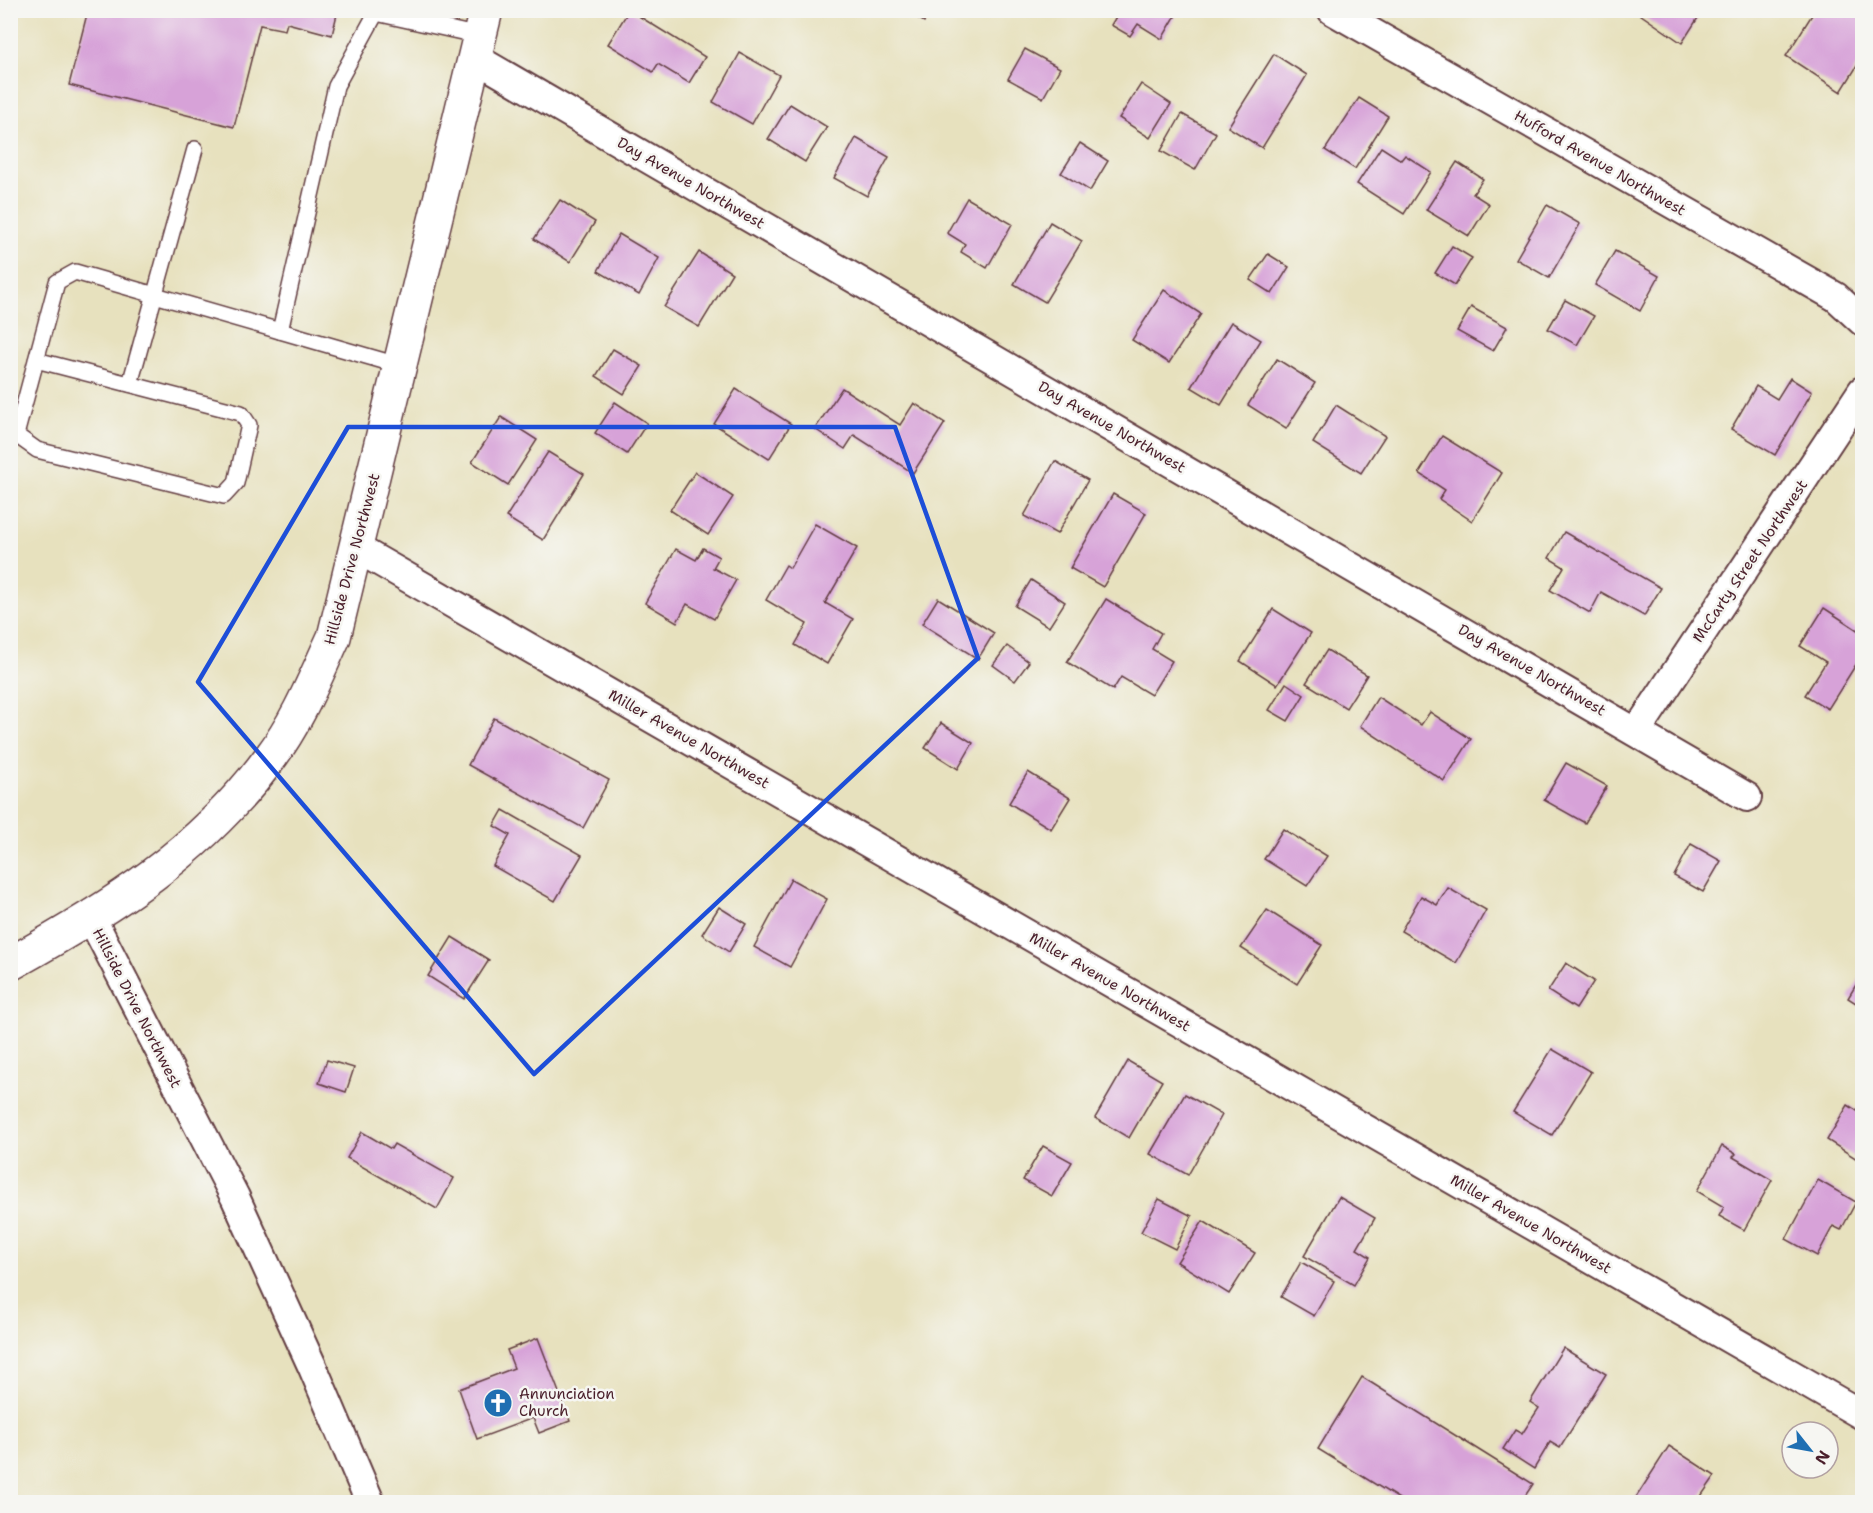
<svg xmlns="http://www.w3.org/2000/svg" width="1873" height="1513" font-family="'Shantell Sans',sans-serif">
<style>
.building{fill:#d7a2d8}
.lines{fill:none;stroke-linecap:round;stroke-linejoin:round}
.lane-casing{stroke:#623c41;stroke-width:18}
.street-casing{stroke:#623c41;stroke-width:32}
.secondary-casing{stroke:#623c41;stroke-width:36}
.lane{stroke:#fff;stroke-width:15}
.street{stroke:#fff;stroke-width:28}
.secondary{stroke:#fff;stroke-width:33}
.marked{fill:none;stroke:#1d4ed8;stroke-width:4.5;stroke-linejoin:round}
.labels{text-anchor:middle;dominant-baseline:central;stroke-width:5;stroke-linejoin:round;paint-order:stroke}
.street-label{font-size:15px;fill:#4a1f2b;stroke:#f6f6f2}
.poi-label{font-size:15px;fill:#4a1f2b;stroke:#f6f6f2;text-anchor:start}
</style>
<rect width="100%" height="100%" fill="#f6f6f2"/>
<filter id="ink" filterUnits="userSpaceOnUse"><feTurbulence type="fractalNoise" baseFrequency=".0167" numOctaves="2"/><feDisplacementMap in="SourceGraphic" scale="12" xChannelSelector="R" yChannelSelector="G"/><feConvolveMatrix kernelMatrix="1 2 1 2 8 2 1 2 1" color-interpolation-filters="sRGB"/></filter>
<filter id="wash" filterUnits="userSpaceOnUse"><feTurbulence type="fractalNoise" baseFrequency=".008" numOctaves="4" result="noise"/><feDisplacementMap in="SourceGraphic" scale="24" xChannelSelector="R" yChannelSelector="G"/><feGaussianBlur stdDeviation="1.35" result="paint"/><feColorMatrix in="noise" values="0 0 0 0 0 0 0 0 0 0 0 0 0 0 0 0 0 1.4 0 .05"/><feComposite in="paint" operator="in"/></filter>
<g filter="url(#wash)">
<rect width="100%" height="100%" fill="#e7e1be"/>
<g id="blocks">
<g class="building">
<polygon points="88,10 338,10 332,35 287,23 285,30 260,25 234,127 69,85"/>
<polygon points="629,10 705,57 689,83 658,64 653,72 608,44"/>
<polygon points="905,10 931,10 924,22"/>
<polygon points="1120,10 1179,10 1162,39 1138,24 1130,36 1111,25"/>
<polygon points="1634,10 1703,10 1682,43"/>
<polygon points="1815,10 1862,10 1862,58 1841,92 1786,56"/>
<polygon points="1025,49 1060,68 1043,98 1008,79"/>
<polygon points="740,53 779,75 752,124 713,102"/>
<polygon points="1274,54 1307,75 1262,148 1228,127"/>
<polygon points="1141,84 1171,104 1150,138 1119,118"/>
<polygon points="1359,98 1388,116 1355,169 1325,150"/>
<polygon points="790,104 827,127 805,162 768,139"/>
<polygon points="1182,114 1216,133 1195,170 1161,151"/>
<polygon points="856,138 889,157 867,196 834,178"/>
<polygon points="1080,143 1108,161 1090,191 1061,173"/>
<polygon points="1381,147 1401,160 1405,155 1431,172 1404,214 1357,184"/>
<polygon points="1457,162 1483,179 1473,194 1489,204 1469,236 1426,210"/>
<polygon points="967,198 1012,224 987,268 961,252 965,244 947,233"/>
<polygon points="560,200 595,222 570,262 534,239"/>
<polygon points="1547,205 1580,224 1549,278 1516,259"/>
<polygon points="1050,222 1082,241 1045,302 1014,284"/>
<polygon points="619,234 659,258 639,295 598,271"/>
<polygon points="1452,246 1472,258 1455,285 1435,273"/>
<polygon points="1615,251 1659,276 1640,311 1595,285"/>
<polygon points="699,252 732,273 699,327 664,307"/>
<polygon points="1268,254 1289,267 1272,294 1250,280"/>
<polygon points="1164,290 1201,314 1169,363 1132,340"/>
<polygon points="1565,300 1594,316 1577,345 1548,329"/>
<polygon points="1471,307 1507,327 1493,351 1457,331"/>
<polygon points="1231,322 1261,340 1221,405 1191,387"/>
<polygon points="613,349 642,366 624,394 596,376"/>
<polygon points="1277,359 1315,383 1286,429 1248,405"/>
<polygon points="1790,378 1812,392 1775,455 1731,429 1756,386 1777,399"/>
<polygon points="842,388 900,425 914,403 945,423 913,473 854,435 845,449 815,429"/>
<polygon points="736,389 791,424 769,459 714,424"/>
<polygon points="615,402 647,423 627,454 595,433"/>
<polygon points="1336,405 1385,436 1361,473 1313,443"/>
<polygon points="501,417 537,440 508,485 472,462"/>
<polygon points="1442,436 1502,473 1472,521 1439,499 1445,490 1419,473"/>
<polygon points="548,452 584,474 543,540 506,517"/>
<polygon points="1055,461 1088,480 1057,534 1024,516"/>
<polygon points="695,472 733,497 708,535 670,510"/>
<polygon points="1113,494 1146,513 1103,587 1070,568"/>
<polygon points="815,524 857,548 825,603 853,619 827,664 795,645 807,624 766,600 786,565 790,568"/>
<polygon points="1564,532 1661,588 1644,616 1601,592 1590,613 1550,590 1564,567 1549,558"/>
<polygon points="703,548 719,557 713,568 736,580 714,619 687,604 677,622 645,603 676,549 696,560"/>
<polygon points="1031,580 1065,602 1049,627 1015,606"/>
<polygon points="938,598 994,633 978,659 922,624"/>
<polygon points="1106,599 1161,633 1152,649 1172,661 1151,695 1121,677 1113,690 1067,662"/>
<polygon points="1824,608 1862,633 1862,655 1828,709 1805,695 1826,662 1800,646"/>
<polygon points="1273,609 1311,633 1277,685 1240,661"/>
<polygon points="1007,646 1029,662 1015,681 993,665"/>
<polygon points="1327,650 1367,675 1346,708 1306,683"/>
<polygon points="1286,683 1304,695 1288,721 1269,710"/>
<polygon points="1378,697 1421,725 1430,712 1471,739 1444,781 1360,726"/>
<polygon points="494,718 609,780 583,828 468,765"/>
<polygon points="941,723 973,743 958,769 925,748"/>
<polygon points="1566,763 1607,786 1585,823 1544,800"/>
<polygon points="1028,772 1070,798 1051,829 1009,803"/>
<polygon points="503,810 582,855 555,901 493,866 510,835 494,826"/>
<polygon points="1283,829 1327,856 1307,886 1264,859"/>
<polygon points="1691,844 1721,861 1703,892 1674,876"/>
<polygon points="791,879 827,899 790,967 754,947"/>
<polygon points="1448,888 1486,910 1456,963 1401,931 1421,896 1437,905"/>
<polygon points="719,907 746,924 729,952 702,934"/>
<polygon points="1267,910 1322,945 1297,984 1241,948"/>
<polygon points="452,937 489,960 464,999 428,976"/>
<polygon points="1566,963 1594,981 1576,1009 1548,991"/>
<polygon points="1862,975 1862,1007 1848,998"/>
<polygon points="1552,1049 1591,1072 1552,1135 1513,1112"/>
<polygon points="327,1060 354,1068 346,1092 319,1083"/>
<polygon points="1128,1061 1162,1081 1129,1138 1095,1118"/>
<polygon points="1185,1094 1222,1115 1188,1175 1150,1154"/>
<polygon points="1848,1105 1862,1114 1862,1157 1860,1161 1827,1140"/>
<polygon points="362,1132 391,1149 394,1144 454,1178 437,1209 347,1158"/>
<polygon points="1043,1146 1072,1162 1052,1196 1023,1180"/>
<polygon points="1722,1146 1736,1154 1733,1157 1772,1180 1744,1230 1719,1216 1724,1207 1697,1191"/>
<polygon points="1818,1180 1856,1202 1841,1230 1833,1226 1817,1256 1786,1239"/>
<polygon points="1339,1197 1375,1218 1357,1249 1370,1257 1354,1285 1304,1256"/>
<polygon points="1159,1199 1192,1216 1175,1249 1141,1232"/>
<polygon points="1203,1221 1255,1253 1229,1294 1177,1262"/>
<polygon points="1301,1262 1334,1281 1314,1316 1281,1297"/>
<polygon points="538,1338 570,1421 539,1433 533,1418 477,1439 459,1389 514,1368 507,1350"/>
<polygon points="1563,1348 1606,1374 1560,1448 1550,1442 1534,1469 1503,1449 1515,1430 1522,1434 1539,1408 1530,1402"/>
<polygon points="1362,1377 1533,1484 1521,1502 1404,1502 1318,1449"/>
<polygon points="1669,1446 1715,1476 1697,1502 1633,1502"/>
</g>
</g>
</g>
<g filter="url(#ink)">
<use href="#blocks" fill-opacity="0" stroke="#623c41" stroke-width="1.5"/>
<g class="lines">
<g class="lane-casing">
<g id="lane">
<polyline points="377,10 376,13 480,36"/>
<polyline points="376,13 336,86 280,331 401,366"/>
<polyline points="36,360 241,413 249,425 236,483 224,496 37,450 16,435 57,282 75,272 280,331"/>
<polyline points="130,384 195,149"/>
</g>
</g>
<g class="street-casing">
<g id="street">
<polyline points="1332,10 1836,297 1862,321"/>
<polyline points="475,58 1747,797"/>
<polyline points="358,549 1862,1415"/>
<polyline points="1637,731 1862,391"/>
<polyline points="92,919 235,1197 313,1368 370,1502"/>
</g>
</g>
<g class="secondary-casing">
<path id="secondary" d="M10,964C111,908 201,852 270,758C298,721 315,678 334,637L486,10"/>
</g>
<use href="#lane" class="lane"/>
<use href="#street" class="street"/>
<use href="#secondary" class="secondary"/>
</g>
</g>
<path class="marked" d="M348,427H895L978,658L534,1074L198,682Z"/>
<defs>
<g id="church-disc" transform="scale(1.5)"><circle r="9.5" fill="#1f6fb2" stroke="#f6f6f2"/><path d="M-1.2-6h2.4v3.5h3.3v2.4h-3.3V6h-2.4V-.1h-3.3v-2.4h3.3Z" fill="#fff"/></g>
</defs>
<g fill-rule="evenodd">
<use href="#church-disc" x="498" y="1403"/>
</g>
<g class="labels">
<g class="street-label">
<text transform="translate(1600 163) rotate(30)">Hufford Avenue Northwest</text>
<text transform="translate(691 183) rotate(30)">Day Avenue Northwest</text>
<text transform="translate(1112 427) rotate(30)">Day Avenue Northwest</text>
<text transform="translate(352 559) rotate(-75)">Hillside Drive Northwest</text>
<text transform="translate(1750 561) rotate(-56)">McCarty Street Northwest</text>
<text transform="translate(1532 670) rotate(30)">Day Avenue Northwest</text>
<text transform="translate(689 739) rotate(30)">Miller Avenue Northwest</text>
<text transform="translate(1110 982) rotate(30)">Miller Avenue Northwest</text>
<text transform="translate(137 1008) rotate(63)">Hillside Drive Northwest</text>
<text transform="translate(1531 1224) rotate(30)">Miller Avenue Northwest</text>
</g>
<g class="poi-label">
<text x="519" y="1394">Annunciation<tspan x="519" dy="17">Church</tspan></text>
</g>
</g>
<rect width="1873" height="1513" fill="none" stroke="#f6f6f2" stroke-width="36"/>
<g transform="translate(1810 1450) rotate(121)"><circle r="28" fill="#f6f6f2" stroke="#b1a0a2" stroke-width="1.5"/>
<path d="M0-4.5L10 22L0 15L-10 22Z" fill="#1f6fb2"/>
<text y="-9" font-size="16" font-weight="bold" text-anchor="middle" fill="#4a1f2b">N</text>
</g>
</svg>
